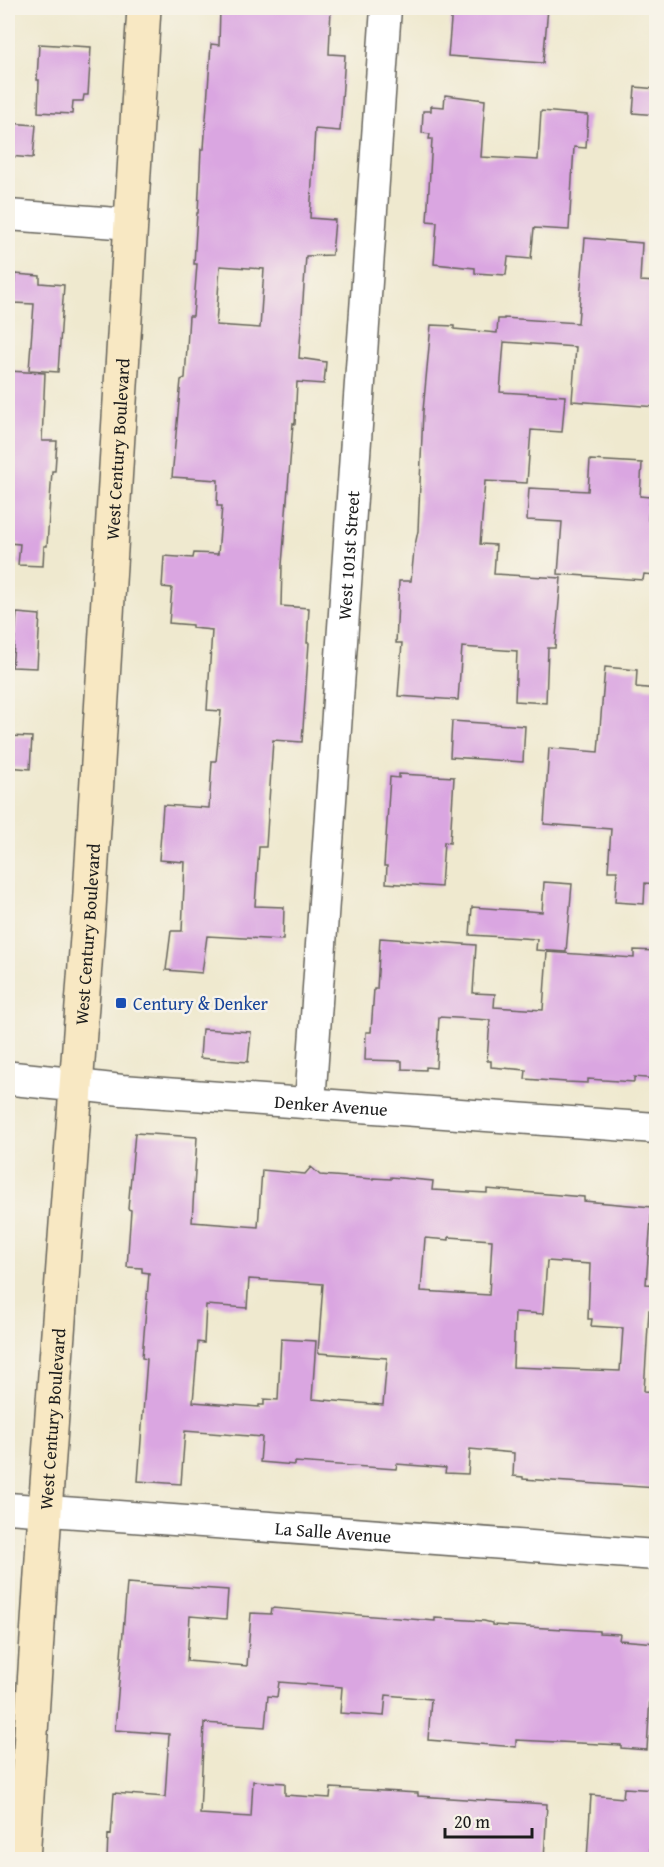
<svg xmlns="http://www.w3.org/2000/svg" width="664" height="1867" font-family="'Gentium Book Plus',serif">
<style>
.building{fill:#daa6e1;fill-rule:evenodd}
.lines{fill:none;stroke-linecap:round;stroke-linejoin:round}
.minor-casing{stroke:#66645b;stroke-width:33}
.tertiary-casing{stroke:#66645b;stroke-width:36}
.secondary-casing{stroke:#66645b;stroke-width:36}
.minor{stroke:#fff;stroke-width:30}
.tertiary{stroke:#fff;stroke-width:33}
.secondary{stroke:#f8e8c3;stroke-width:33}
.transit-dot{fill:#1a4fb4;stroke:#f7f3e8;stroke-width:2}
.labels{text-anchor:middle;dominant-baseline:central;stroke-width:5;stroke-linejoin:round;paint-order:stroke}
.street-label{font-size:18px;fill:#1c1c1c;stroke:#f7f3e8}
.transit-label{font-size:18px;fill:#164399;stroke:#f7f3e8;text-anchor:start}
</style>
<rect width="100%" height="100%" fill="#f7f3e8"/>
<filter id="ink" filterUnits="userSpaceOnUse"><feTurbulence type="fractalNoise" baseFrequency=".0167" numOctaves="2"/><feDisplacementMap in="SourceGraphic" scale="12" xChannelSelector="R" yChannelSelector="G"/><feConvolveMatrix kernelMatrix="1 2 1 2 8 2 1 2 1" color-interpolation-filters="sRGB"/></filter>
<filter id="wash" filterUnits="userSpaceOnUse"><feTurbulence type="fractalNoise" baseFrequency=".008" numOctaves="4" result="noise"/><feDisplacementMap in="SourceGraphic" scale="24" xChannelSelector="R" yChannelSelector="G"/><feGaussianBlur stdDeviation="1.35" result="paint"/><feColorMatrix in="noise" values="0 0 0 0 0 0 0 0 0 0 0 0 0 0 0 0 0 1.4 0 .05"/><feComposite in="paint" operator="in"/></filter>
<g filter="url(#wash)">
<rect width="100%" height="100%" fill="#efe9cf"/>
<g id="blocks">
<g class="building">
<path d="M220,8H331L329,54L345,55L340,131L315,129L310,218L335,220L332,255L306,256L299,358L326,362L324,384L297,382L295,424L293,423L282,565L281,606L309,608L307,643H309L302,742L273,740L266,847H259L255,906L284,907L283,940L207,936L202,973L166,970L171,931H182L185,862L159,860L163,805L209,808L212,761H216L221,711L207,710L212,630L192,628V625L169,623L172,588L162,587L164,556L193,558L194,553L218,554L222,506H217L218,480L172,477L181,380L185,378L189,316H193L197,264H194L197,213H198L201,149H204L211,44L219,45ZM220,266L264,269L260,328L216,325Z"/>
<polygon points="452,8 548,8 543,63 448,56"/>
<polygon points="39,44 91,47 88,95 84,95 83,101 73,101 72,114 38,112 39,80 37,80"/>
<polygon points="635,87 657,89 657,115 633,113"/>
<polygon points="445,95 485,100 481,157 538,160 541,111 588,115 586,148 574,147 569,230 534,228 531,259 508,257 506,275 475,273 475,268 434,264 437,222 427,221 432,139 429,139 430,134 422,133 423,111 431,111 431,106 444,107"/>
<polygon points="8,123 36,125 33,158 8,156"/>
<polygon points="585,238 642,243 640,281 657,282 657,407 572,401 576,347 504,342 500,392 565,396 562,432 531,430 527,483 485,481 480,544 496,545 494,574 561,578 555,648 548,648 546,703 515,701 517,651 462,647 458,700 398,696 402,643 396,643 399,581 411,581 414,550 418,531 423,411 431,325 454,326 454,329 497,333 498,319 504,319 504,318 578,323"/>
<polygon points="15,274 40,276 40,283 64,285 58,372 29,370 34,304 13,303"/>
<polygon points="8,371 45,373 42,441 57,441 55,471 52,471 47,546 44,546 43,566 18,565 20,544 8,543"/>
<polygon points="590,460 642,463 640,496 650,497 648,520 652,521 652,524 657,524 657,575 644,574 643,580 558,574 562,522 527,520 529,488 588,491"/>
<polygon points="17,613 40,615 37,668 12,667"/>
<polygon points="605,667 637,670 636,687 657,689 657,884 645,883 644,904 615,902 617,871 608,871 611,829 544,824 549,748 598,752"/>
<polygon points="452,721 525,726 523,762 450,757"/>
<polygon points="8,736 32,737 30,769 8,767"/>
<polygon points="399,774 454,777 450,843 444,842 441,887 386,883 387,866 384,866 390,777 399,778"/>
<polygon points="544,882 572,884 566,952 536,950 537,939 470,935 472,907 542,912"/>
<polygon points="380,938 476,945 473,993 495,994 494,1007 543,1010 547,952 634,958 634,950 657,951 657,1079 634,1077 634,1082 588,1079 588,1083 566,1082 525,1079 526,1070 491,1067 491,1061 487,1061 490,1020 439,1017 436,1068 426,1067 426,1070 402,1069 402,1061 365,1060 366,1032 371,1032 374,989 377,989"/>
<polygon points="202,1029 251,1032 248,1062 200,1058"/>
<path d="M135,1133L197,1137L192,1222L258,1227L262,1170L305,1174L311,1167L320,1175L373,1179V1178L391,1179V1177L433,1181L432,1190L487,1193V1189L523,1192L584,1197V1201L652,1207L646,1284L657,1285V1310H649L644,1391L657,1392V1488L523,1479V1477L513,1476L514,1453L470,1449L468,1474L445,1473L446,1468L397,1464L396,1469L295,1462V1465L260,1462L262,1437L185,1431L181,1484L138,1481L147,1359L142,1358L149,1273L142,1272V1268L127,1267L131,1210L128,1209ZM449,1237L492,1240L489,1295L421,1291L425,1238L449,1240ZM547,1261L590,1264L588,1319H592L591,1326L623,1328L620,1371L513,1367L515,1312L543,1314ZM249,1279L323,1284L318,1353L387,1358L383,1405L312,1399L316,1341L281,1339L278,1400L264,1399V1405H259V1407L193,1402L198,1342L204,1343L206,1305L247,1308Z"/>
<polygon points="127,1583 228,1590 226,1619 190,1616 187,1661 247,1666 251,1613 271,1614 272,1608 435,1621 435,1618 484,1621 492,1623 492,1625 599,1631 599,1633 620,1634 619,1640 657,1643 657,1697 650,1697 647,1750 621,1748 621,1745 516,1740 516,1747 428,1740 431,1699 386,1695 384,1716 340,1713 342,1687 279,1682 277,1697 268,1696 265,1727 204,1723 200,1814 251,1817 253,1781 285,1783 285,1795 330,1798 331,1788 418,1793 418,1796 547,1804 544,1860 107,1860 108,1834 111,1835 114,1793 165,1797 169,1734 115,1730"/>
<polygon points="624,1788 657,1790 657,1820 651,1826 650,1860 587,1860 591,1795 623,1798"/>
</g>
</g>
</g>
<g filter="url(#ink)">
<use href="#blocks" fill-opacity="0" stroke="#66645b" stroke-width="1.5"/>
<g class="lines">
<g class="minor-casing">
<g id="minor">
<polyline points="8,215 131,224"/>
<path id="s1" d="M77,1085L122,1090L656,1128"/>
<path id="s2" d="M310,1103L386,8"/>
<path id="s3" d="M8,1508L656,1555"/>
</g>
</g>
<g class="tertiary-casing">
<polyline id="tertiary" points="8,1078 77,1085"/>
</g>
<g class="secondary-casing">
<g id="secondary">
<path id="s4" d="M23,1860L45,1511L89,910L144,8"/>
</g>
</g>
<use href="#minor" class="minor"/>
<use href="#tertiary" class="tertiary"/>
<use href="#secondary" class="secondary"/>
</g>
</g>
<rect class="transit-dot" x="115" y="997" width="12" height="12" rx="3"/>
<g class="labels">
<g class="street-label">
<text stroke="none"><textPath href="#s4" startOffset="1414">West Century Boulevard</textPath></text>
<text stroke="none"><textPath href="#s2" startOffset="549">West 101st Street</textPath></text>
<text stroke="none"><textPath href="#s4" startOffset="928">West Century Boulevard</textPath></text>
<text stroke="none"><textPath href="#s1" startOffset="255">Denker Avenue</textPath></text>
<text stroke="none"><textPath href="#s4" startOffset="442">West Century Boulevard</textPath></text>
<text stroke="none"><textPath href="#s3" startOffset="326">La Salle Avenue</textPath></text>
</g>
<g class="transit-label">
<text x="133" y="1003">Century &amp; Denker</text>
</g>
</g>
<rect width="664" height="1867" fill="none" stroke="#f7f3e8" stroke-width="30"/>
<path d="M445 1828v9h87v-9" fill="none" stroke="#1c1c1c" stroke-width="3"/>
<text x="454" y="1828" font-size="18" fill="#1c1c1c" stroke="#f7f3e8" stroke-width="4.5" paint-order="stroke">20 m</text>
</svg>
